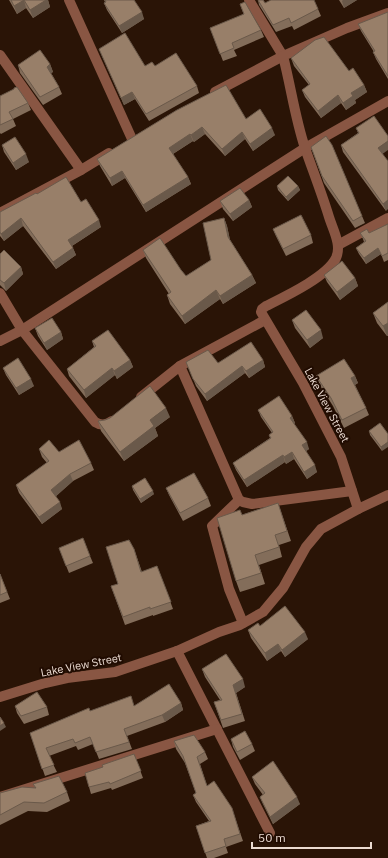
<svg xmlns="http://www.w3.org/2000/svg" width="388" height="858" font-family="'IBM Plex Sans',sans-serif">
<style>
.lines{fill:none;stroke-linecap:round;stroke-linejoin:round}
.minor{stroke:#895643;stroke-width:10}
.wall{fill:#836d5a}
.shaded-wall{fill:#6a594a}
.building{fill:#987f69;stroke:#6a594a}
.labels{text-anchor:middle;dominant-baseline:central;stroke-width:4;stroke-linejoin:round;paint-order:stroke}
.street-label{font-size:11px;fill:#ebdbd1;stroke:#200b00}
</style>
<rect width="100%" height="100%" fill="#2a1406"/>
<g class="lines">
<g class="minor">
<polyline points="69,0 132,139"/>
<polyline points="0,55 81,170"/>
<polyline points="215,92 283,56 249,0"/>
<polyline points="0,213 81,170 109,153"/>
<polyline points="338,245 388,218"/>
<path d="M0,293L22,330L95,422C101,426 106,425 112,421"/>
<polyline points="0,341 22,330 305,148 388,101"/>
<polyline points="180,366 239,500 243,502 252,504 352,491"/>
<polyline points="141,397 180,366 265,320"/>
<polyline points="239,500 212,526 229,589 243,623"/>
<polyline points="358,509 388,495"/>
<polyline points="177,651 270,833"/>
<path d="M0,697L45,683L67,678L115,672L177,651L219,632L240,625L263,612L283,588L306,547L321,529L358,509L341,457L303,383L261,312L262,309L266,306C284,297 327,277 336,258C342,245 333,230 329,217C322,194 313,171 305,148C295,118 291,87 283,56L347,28L388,13"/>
<polyline points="0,797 217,729"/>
</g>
</g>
<g class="wall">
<polygon points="9,0 48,0 50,7 33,18 26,8 17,14"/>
<polygon points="104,0 134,0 144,19 122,33 107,10 104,3 105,2"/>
<polygon points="258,0 263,0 265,3 318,9 321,16 294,30 292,26 276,32 259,5"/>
<polygon points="339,0 357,0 344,8"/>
<polygon points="240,4 261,30 264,37 234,50 237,56 223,61 210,28 244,15"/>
<polygon points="388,12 388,79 376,59 373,52 374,52 361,31 358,24"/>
<polygon points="99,49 145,66 155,66 197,86 199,93 149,121 135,99 124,105 102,56"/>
<polygon points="291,58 349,71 364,85 367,92 355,100 356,103 346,110 341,103 321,118 305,97 302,90 309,85 294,66"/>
<polygon points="50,64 53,72 51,73 59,87 62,94 43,105 20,73 18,65"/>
<polygon points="0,96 28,103 31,110 13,119 16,126 1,134 0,133"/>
<polygon points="177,110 246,119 275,135 253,151 245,139 225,156 205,134 194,142 193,141 173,154 188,177 191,184 146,212 125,178 112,186 100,166 97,159"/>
<polygon points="356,128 383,154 386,211 343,152 341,145 358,133"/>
<polygon points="2,145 29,162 16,170 4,152"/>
<polygon points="311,147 362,216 365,223 355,228 324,183"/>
<polygon points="277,186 298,186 300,190 288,201 278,190"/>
<polygon points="37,194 81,202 101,227 72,246 76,255 56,269 23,226 4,241 0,236 0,212"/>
<polygon points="249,200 252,207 233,221 223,209 220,201"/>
<polygon points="224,218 227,226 230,240 252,275 256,283 223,304 220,299 185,324 170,304 167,295 169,294 146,258 143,250 181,270 186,276 211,260"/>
<polygon points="388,224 388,260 384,262 381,254 366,264 359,254 356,248 364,242 363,239 360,233 369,233"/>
<polygon points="273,229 311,235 313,243 286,256 276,236"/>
<polygon points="0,254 21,267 23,274 6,291 0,285"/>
<polygon points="324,275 355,278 358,286 340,300 327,282"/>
<polygon points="388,302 388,336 387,336 377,323 373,313"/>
<polygon points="292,320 323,338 310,348 295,328"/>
<polygon points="35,328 61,332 63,339 47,350 38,336"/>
<polygon points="92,341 130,360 133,367 117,379 115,375 86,398 69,376 67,369 94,347"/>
<polygon points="263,360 265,367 249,378 245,373 207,401 196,386 186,362 218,363"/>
<polygon points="3,368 34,386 19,395 6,375"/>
<polygon points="316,376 355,376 358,383 355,385 366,408 369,415 344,428 333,406 319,384"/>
<polygon points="258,410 292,416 295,423 294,424 309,449 306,451 317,472 307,479 294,459 286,464 285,462 247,487 236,470 233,463 270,438 269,435 272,433 261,417"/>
<polygon points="170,417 155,428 158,436 124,461 101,431 98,421 105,420"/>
<polygon points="380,423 382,451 370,435 369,431"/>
<polygon points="39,449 59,452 91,463 94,470 73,481 56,496 62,509 42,524 19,493 16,485 47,463 42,457"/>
<polygon points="132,486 154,494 141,503 133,490"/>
<polygon points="166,488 208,498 211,506 183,521 169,495"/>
<polygon points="278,503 291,541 279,545 282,557 259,565 265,584 240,592 236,581 242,515"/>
<polygon points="59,548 90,556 93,563 69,573"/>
<polygon points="134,549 142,572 157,566 173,609 153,616 153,615 125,625 111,586 118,584"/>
<polygon points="0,574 10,599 0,603"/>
<polygon points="260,626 308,639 285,657 281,651 267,661 251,638 248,630"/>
<polygon points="202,669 245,687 236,693 245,721 223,728 214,702 220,700 205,677"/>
<polygon points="181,703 183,710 165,722 127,736 132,749 99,759 93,744 78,750 76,746 49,756 57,772 45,776 30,733 90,711 134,706"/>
<polygon points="15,706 47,707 49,715 24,724 17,713"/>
<polygon points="231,739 252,744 255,751 240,760 233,747"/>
<polygon points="174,741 205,752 208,759 200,764 207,786 234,815 243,841 226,847 228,853 214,858 207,858 196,826 209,821 196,802 193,795 196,793 185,763 176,749"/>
<polygon points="134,754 143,778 112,790 111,788 91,794 89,787 103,767"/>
<polygon points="252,777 300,804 273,824 263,804 260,797 263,795 255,784"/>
<polygon points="33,784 67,792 70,801 47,812 28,811 0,825 0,793 35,788"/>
</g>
<g class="shaded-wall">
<polygon points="24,0 26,8 17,14 14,6"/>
<polygon points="46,0 48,0 50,7 33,18 30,10"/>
<polygon points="343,0 357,0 344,8 342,1"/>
<polygon points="142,12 144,19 122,33 119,26"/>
<polygon points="50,64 53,72 49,74 47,67"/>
<polygon points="364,85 367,92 355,100 356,103 346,110 343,103 351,93"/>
<polygon points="132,92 135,99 124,105 121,98"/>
<polygon points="338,95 341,103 321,118 318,111"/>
<polygon points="202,127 205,134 194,142 191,135"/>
<polygon points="272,128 275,135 253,151 250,144"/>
<polygon points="242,132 245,139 225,156 222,149"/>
<polygon points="190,134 193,141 171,155 169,148"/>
<polygon points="388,141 388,150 381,155 378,148"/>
<polygon points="26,154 29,162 16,170 13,163"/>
<polygon points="122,171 125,178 112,186 110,178"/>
<polygon points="188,177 191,184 146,212 143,205"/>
<polygon points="298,186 300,190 288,201 286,197"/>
<polygon points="249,200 252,207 233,221 230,214"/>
<polygon points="388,200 388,209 386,211 383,204"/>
<polygon points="21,218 23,226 4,241 1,234"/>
<polygon points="224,218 227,226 231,245 228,237"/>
<polygon points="99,220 101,227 70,247 68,240"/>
<polygon points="73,248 76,255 56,269 53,262"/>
<polygon points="378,248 381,254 366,264 364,258"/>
<polygon points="21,267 23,274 6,291 4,283"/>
<polygon points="252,275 256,283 223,304 220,296"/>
<polygon points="355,278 358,286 340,300 337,292"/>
<polygon points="216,290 220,299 185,324 182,316"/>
<polygon points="388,323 388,336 387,336 383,326"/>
<polygon points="321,330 323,338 310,348 307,340"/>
<polygon points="61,332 63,339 47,350 44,343"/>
<polygon points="130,360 133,367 117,379 114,371"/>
<polygon points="263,360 265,367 249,378 246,371"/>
<polygon points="242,366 245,373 207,401 205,394"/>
<polygon points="112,368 115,375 86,398 84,390"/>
<polygon points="355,376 358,383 354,385 351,378"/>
<polygon points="31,379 34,386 19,395 16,388"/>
<polygon points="166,408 170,417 155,428 158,436 124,461 120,452 150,420"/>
<polygon points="292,416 295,423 293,425 290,418"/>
<polygon points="307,442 309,449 305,452 302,445"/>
<polygon points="388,442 388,447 382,451 381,447"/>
<polygon points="292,452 294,459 286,464 284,457"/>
<polygon points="283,455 285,462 247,487 244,480"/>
<polygon points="315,465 317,472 307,479 304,472"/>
<polygon points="70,474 73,481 54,498 51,490"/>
<polygon points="153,491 154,494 141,503 140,499"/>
<polygon points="60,502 62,509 42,524 39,517"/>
<polygon points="305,632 308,639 285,657 282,650"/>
<polygon points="278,644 281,651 267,661 265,653"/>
<polygon points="243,679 245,687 236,693 245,721 233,685"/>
<polygon points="181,703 183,710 165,722 162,715"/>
<polygon points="4,723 6,727 0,731 0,726"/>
<polygon points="297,797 300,804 273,824 270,817"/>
</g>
<g class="building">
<polygon points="11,0 46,0 30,10 24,0 14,6"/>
<polygon points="105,0 134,0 142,12 119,26 104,3 106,2"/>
<polygon points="258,0 263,0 265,3 271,0 314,0 318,9 291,23 289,18 273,25"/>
<polygon points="245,2 261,30 232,43 234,48 220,54 210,28 244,14 240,4"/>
<polygon points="388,12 388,76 373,52 375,51 358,24"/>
<polygon points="125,33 145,66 152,62 155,66 176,53 197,86 146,114 132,92 121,98 99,49"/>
<polygon points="324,37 349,71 353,68 364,85 351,93 353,96 343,103 338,95 318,111 302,90 310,84 291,58 315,40"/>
<polygon points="40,50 50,64 47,67 59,87 40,97 18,65"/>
<polygon points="226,85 246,119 260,109 272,128 250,144 242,132 222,149 202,127 191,135 190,134 169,148 188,177 143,205 122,171 110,178 97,159 177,110"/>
<polygon points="17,87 28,103 9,112 13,119 0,125 0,96 14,89 14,88"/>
<polygon points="374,116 388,136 388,141 378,148 388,161 388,200 383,204 341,145 359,133 356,128"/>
<polygon points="326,136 332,145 362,216 353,221 322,176 311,147"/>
<polygon points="15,137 26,154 13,163 2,145"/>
<polygon points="288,176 298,186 286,197 277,186"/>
<polygon points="66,177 81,202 86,199 99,220 68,240 73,248 53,262 21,218 1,234 0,232 0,212 36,193 37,194"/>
<polygon points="240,188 249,200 230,214 220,201"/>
<polygon points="301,215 311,235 283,249 273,229"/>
<polygon points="224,218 228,237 252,275 220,296 216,290 182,316 167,295 171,292 143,250 160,238 181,270 186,276 211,260 203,223"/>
<polygon points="388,224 388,253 382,256 378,248 364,258 356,248 366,241 360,233 367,229 369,233"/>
<polygon points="4,250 21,267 4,283 0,280 0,254"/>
<polygon points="342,261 355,278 337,292 324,275"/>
<polygon points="388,302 388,323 383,326 373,313"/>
<polygon points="306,310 321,330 307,340 292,320"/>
<polygon points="52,318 61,332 44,343 35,328"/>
<polygon points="108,330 130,360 114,371 112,368 84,390 67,369 96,346 92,341"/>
<polygon points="251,342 263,360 246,371 242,366 205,394 193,379 186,362 208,350 218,363"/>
<polygon points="18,358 31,379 16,388 3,368"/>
<polygon points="344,359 355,376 351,378 366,408 342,420 331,398 316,376"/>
<polygon points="150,386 166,408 150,420 154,426 120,452 98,421 105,420 110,418"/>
<polygon points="279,396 292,416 290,418 307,442 302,445 315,465 304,472 292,452 284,457 283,455 244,480 233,463 271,438 269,435 273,432 258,410"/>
<polygon points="380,423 388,434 388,442 381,447 369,431"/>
<polygon points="49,440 59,452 79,440 91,463 70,474 51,490 60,502 39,517 16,485 49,461 39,449"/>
<polygon points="194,473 208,498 180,513 166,488"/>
<polygon points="145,478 153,491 140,499 132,486"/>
<polygon points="278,503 287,531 275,535 279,547 255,555 261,573 236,581 217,518 240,510 242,515"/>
<polygon points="83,538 90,556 66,566 59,548"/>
<polygon points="129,540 134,549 141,572 157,566 171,602 150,609 150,607 123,617 111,586 118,584 106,547"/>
<polygon points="0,574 7,592 0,595"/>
<polygon points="285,606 305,632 282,650 278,644 265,653 248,630 258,623 260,626"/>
<polygon points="226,654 243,679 233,685 242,714 221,720 214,702 222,700 202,669"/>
<polygon points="169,684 181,703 162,715 124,729 129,742 96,752 90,737 75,743 73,739 46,748 54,765 42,769 30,733 89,708 90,711 131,696 134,706"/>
<polygon points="37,692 47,707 21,716 15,706"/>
<polygon points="0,717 4,723 0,726"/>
<polygon points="245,731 252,744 237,752 231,739"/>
<polygon points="194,735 205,752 197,757 207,786 214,781 232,808 240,834 224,839 226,846 205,853 196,826 211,821 193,795 196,793 183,756 174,741"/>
<polygon points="134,754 141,771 110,784 109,782 89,787 85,773 103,767 102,765"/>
<polygon points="273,761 297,797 270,817 260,797 265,793 252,777"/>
<polygon points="59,776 67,792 44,803 24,802 0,815 0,793 22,787 36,788 33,784"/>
</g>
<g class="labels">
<g class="street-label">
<text transform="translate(327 405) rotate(62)">Lake View Street</text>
<text transform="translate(81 665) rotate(-11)">Lake View Street</text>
</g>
</g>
<path d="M252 842v6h119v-6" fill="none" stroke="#ebdbd1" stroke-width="2"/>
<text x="258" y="842" font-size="12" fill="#ebdbd1" stroke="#200b00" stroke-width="3" paint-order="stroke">50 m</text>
</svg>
